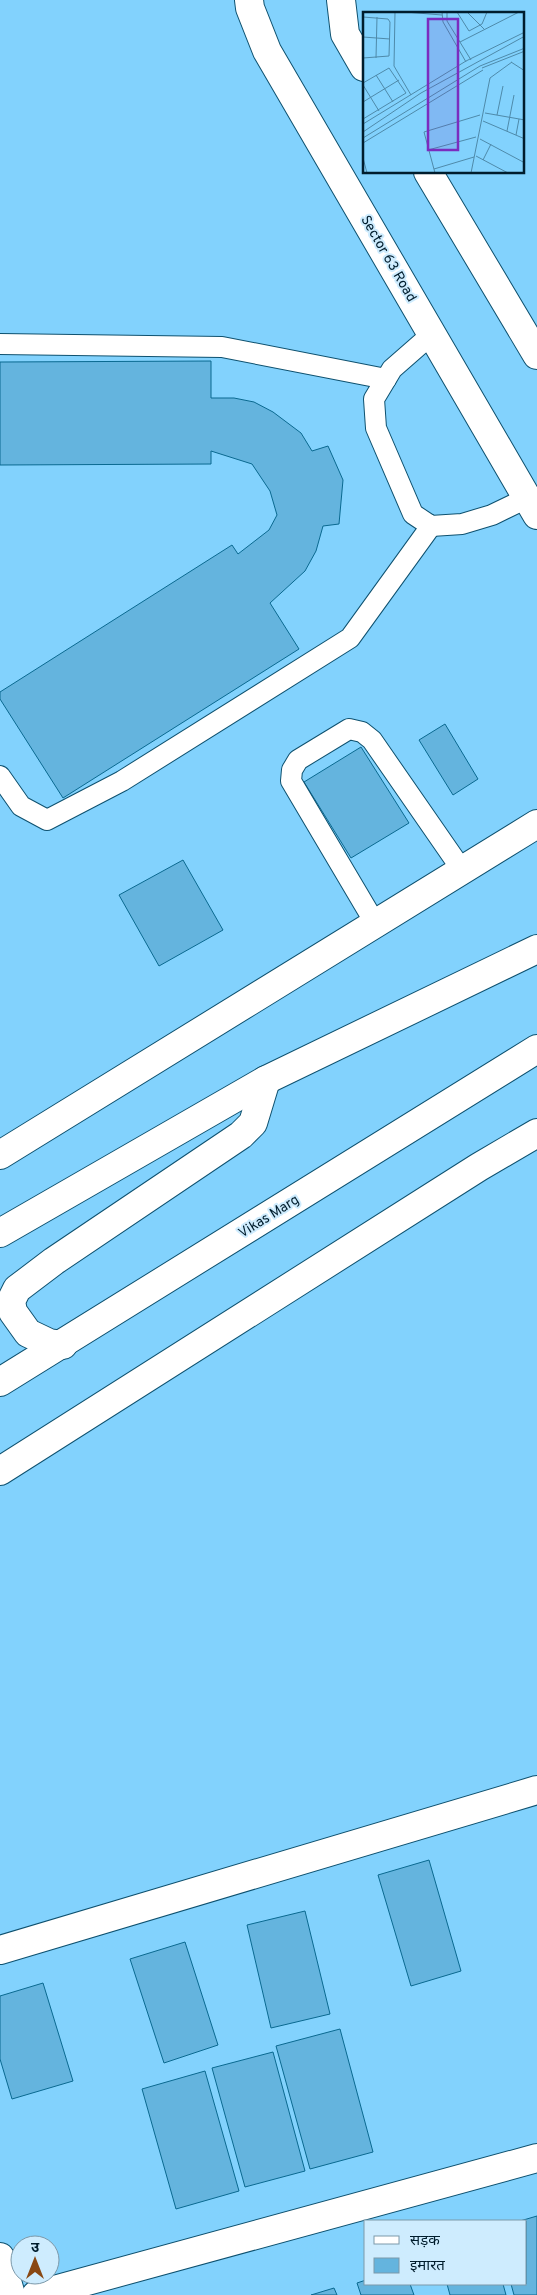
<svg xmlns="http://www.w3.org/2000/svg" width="537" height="2295" font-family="Overpass,'Noto Sans Devanagari',sans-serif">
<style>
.building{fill:#64b4de;stroke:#0a6990}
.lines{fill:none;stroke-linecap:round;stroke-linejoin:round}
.lane-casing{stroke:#0e516f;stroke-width:22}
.street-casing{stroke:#0e516f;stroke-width:30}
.secondary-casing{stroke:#0e516f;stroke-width:30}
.lane{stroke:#fff;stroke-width:20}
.street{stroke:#fff;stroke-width:28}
.secondary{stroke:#fff;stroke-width:28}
.labels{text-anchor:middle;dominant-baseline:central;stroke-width:4;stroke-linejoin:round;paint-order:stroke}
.street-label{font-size:14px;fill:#001d2d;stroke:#ceecfe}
.inset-road{fill:none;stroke:#4e8aaa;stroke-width:1}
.view{fill:#7b2cbf;fill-opacity:0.15;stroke:#7b2cbf;stroke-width:2.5}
.inset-edge{fill:none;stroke:#001d2d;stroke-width:2.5}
</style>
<rect width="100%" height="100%" fill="#82d2fd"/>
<g class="building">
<polygon points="211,361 211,398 234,398 254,402 273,412 301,433 312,451 328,446 343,480 339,524 323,526 316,551 305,571 270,603 299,649 63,798 0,699 0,692 232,545 238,554 269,530 277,515 270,491 252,464 211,451 211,464 0,465 0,362"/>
<polygon points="445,724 478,779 453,795 419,740"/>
<polygon points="361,747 409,823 351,858 304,782"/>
<polygon points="183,860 223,930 159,966 119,895"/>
<polygon points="429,1860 461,1971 411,1986 378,1875"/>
<polygon points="305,1911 330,2014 271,2028 247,1925"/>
<polygon points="185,1942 218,2045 164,2063 130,1959"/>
<polygon points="43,1983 73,2081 12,2099 0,2059 0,1996"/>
<polygon points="340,2029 373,2152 310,2169 276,2046"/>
<polygon points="273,2052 305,2171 245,2187 212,2068"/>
<polygon points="205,2071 239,2191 176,2209 142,2089"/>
<polygon points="537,2216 537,2295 514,2295 511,2284 526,2284 526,2221 520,2221"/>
<polygon points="366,2280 366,2284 410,2284 414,2295 361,2295 357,2283"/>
<polygon points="447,2284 503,2284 506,2295 450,2295"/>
<polygon points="334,2288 337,2295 311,2295"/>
</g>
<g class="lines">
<g class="lane-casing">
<g id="lane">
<polyline points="432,334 392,369 374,399 376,428 413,514 431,526 462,524 492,515 527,498"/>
<polyline points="0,344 222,347 386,379"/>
<polyline points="0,776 21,806 47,820 122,781 350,638 431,526"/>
<polyline points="375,923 291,781 292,770 298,760 349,729 362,732 372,740 462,870"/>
</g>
</g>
<g class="street-casing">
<g id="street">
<polyline points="0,1950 537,1790"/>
<polyline points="0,2257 11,2295"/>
<polyline points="36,2295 537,2158"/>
</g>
</g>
<g class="secondary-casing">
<g id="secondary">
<polyline points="249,0 250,8 267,51 537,515"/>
<polyline points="341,0 345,34 364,67"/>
<polyline points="428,172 537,355"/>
<polyline points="0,1155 537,824"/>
<polyline points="0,1233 266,1080 537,949"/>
<polyline points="63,1345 49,1343 28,1333 13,1312 11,1301 17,1289 54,1261 241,1135 253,1123 266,1080"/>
<polyline points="0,1382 537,1049"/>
<polyline points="0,1471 479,1167 537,1133"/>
</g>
</g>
<use href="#lane" class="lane"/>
<use href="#street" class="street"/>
<use href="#secondary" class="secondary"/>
</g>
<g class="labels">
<g class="street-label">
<text transform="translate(388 259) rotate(60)">Sector 63 Road</text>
<text transform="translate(269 1217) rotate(-32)">Vikas Marg</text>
</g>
</g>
<g transform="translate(363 12)">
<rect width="161" height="161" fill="#82d2fd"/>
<path class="inset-road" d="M32,0L31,54L48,83M42,0L79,3M79,0L80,10L103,50M84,0V9L108,48M94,0L106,19L119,12L124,0M104,0L121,17M0,5L25,7L27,10L26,44L0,46M0,25L27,27M97,30L156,0M13,46L14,5M148,50L162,59M119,56L162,39M13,63L30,90M0,71L26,56L43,81L0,107M0,73L16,99M0,90L36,68M122,101L162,108M134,103L140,74M120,109L162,127M0,112L103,49L162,20M144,119L151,83M0,120L58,81L162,24M153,123L156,107M0,126L117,54L162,36M117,127L162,151M0,131L120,58M65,138L113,125M113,144L145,161M0,146L4,161M120,148L128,132M71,157L111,145M72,161L61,120L117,103M108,161L127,66L149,50"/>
<path class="view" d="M65,7H95V138H65Z"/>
<rect width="161" height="161" class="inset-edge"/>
</g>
<rect x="364" y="2220" width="162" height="65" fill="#ceecfe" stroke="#7c99aa"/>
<rect x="374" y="2236" width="25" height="8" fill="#ffffff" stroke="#7c99aa"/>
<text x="410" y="2245" font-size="15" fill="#001d2d">सड़क</text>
<rect x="374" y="2258" width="25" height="15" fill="#64b4de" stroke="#7c99aa"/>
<text x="410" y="2270" font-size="15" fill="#001d2d">इमारत</text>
<g transform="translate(35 2260)"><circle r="24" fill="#ceecfe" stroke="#7c99aa"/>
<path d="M0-4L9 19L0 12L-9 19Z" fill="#894814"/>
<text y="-8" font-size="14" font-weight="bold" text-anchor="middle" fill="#001d2d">उ</text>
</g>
</svg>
